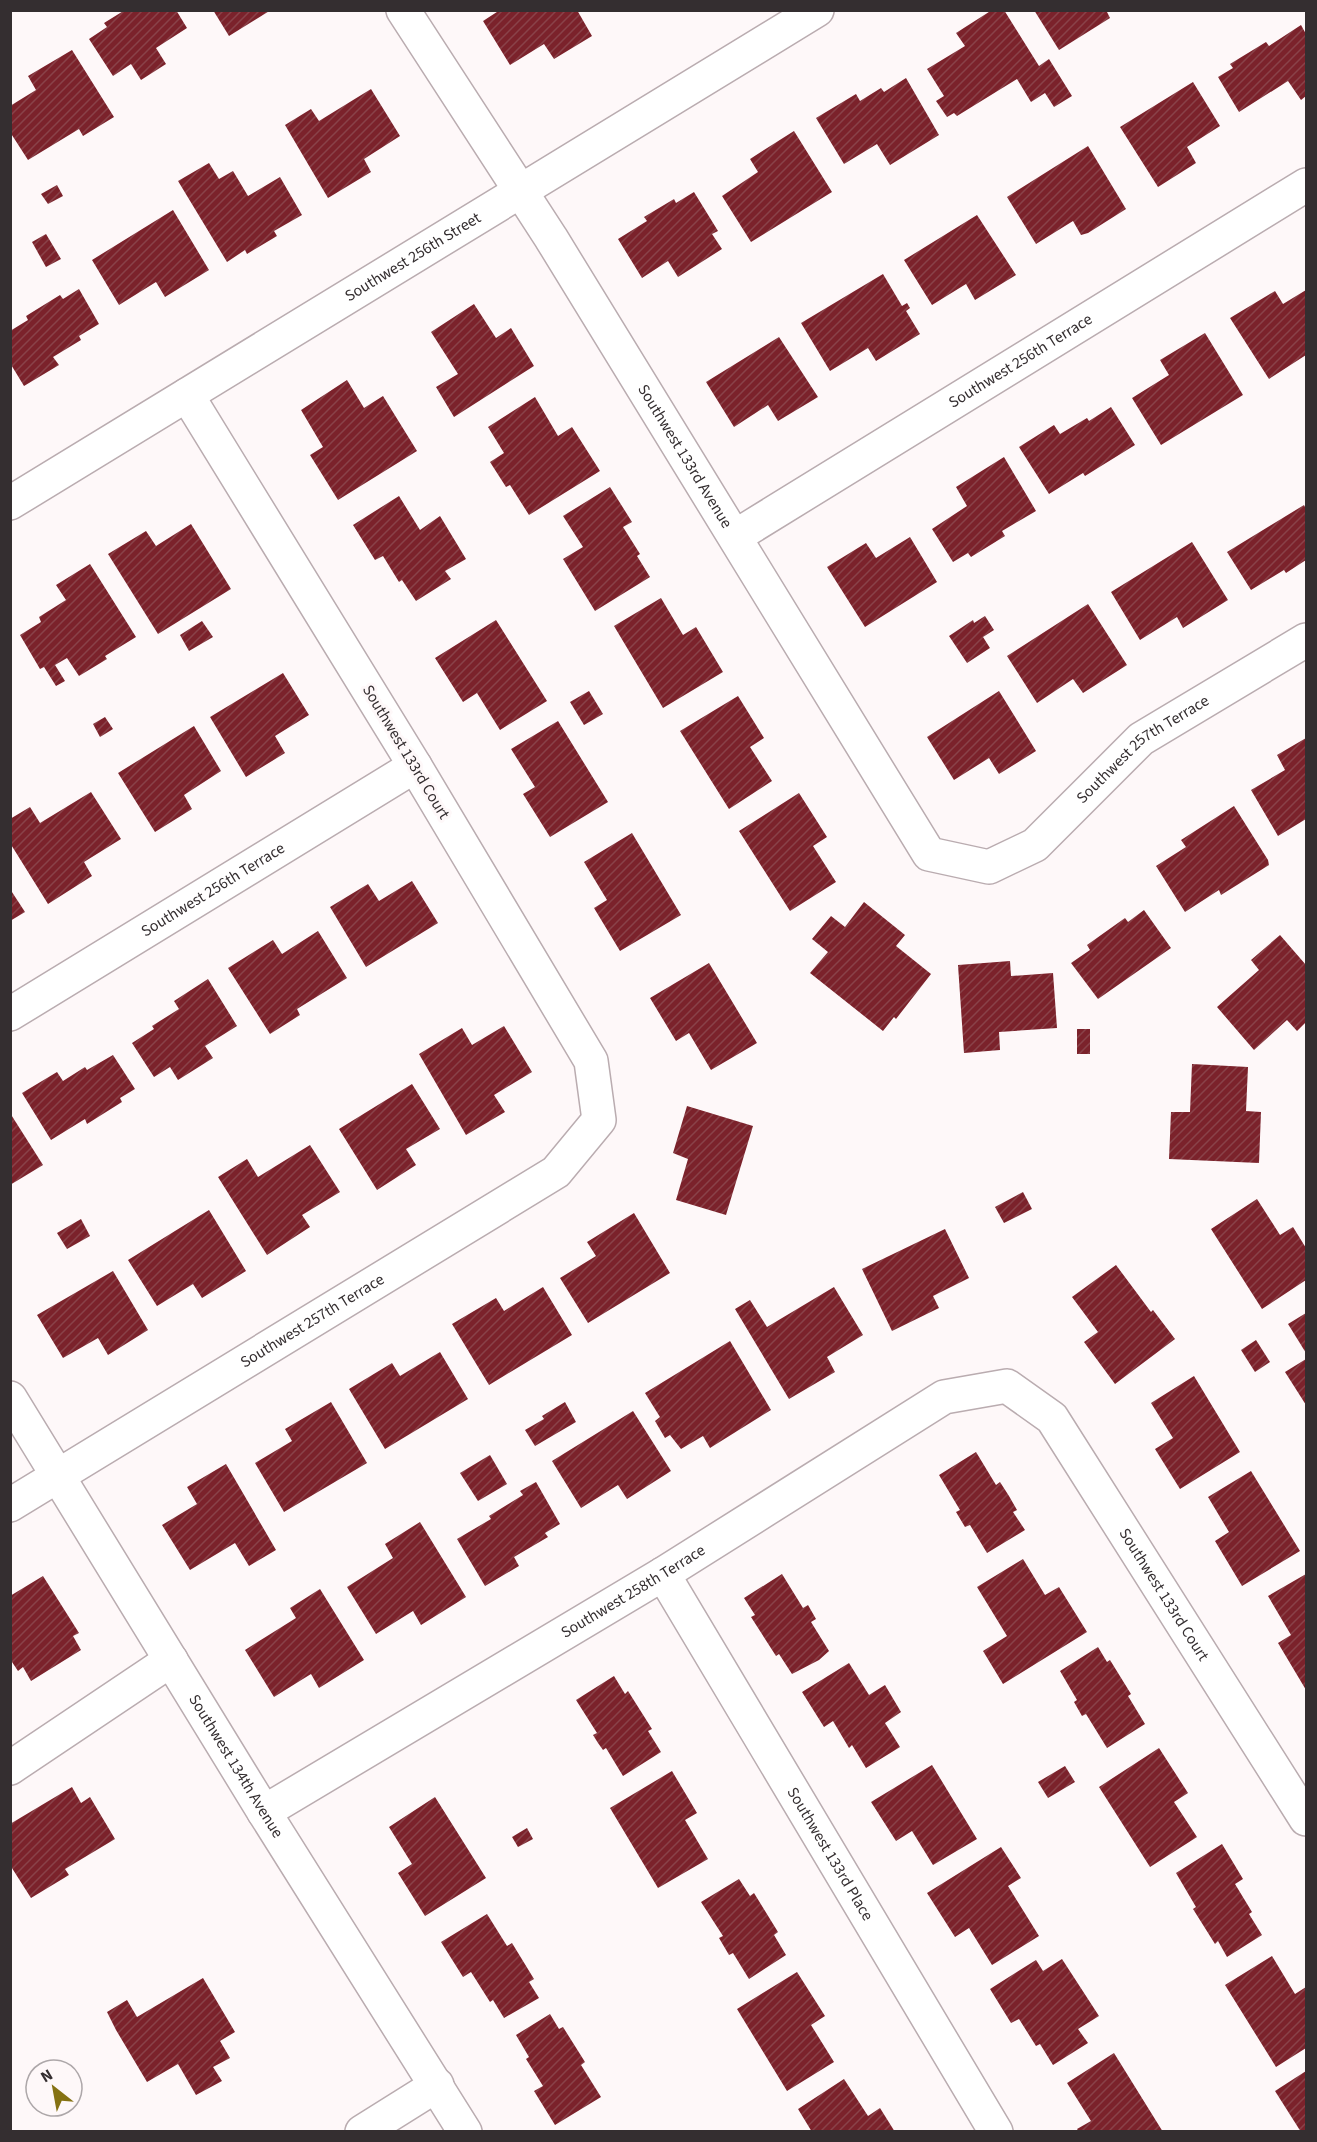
<svg xmlns="http://www.w3.org/2000/svg" width="1317" height="2142" font-family="'Source Sans 3',sans-serif">
<style>
.building{fill:url(#building-hatch)}
.lines{fill:none;stroke-linecap:round;stroke-linejoin:round}
.minor-casing{stroke:#baacb0;stroke-width:36}
.minor{stroke:#fff;stroke-width:33}
.labels{text-anchor:middle;dominant-baseline:central;stroke-width:6;stroke-linejoin:round;paint-order:stroke}
.street-label{font-size:16px;fill:#342e30;stroke:#fef8f9}
</style>
<defs>
<pattern id="building-hatch" width="6" height="6" patternUnits="userSpaceOnUse" patternTransform="scale(1.5)"><rect width="6" height="6" fill="#7b222b"/><path d="M-1 1l2-2M0 6l6-6M5 7l2-2" fill="none" stroke="#894249"/></pattern>
</defs>
<rect width="100%" height="100%" fill="#fef8f9"/>
<g class="building">
<polygon points="125,10 176,10 187,28 156,48 166,64 141,80 131,64 113,76 89,39 107,27 104,23"/>
<polygon points="213,10 271,10 229,36"/>
<polygon points="500,10 577,10 592,36 554,59 544,44 510,65 483,21"/>
<polygon points="992,10 1004,10 1039,66 1049,59 1072,96 1054,107 1045,93 1031,102 1017,79 957,116 954,113 947,117 936,101 944,96 927,69 965,46 956,33"/>
<polygon points="1034,10 1106,10 1110,18 1059,50"/>
<polygon points="1301,25 1306,34 1306,96 1301,100 1288,81 1239,112 1218,77 1233,68 1230,64 1266,42 1269,46"/>
<polygon points="72,50 114,117 83,136 79,129 28,160 10,132 10,106 36,90 28,76"/>
<polygon points="906,78 939,135 890,165 877,144 844,164 816,118 856,94 860,101 881,88 884,92"/>
<polygon points="1193,82 1220,126 1187,147 1196,163 1158,187 1120,127"/>
<polygon points="371,89 400,136 364,159 371,172 328,198 285,125 311,109 319,121"/>
<polygon points="794,131 832,192 751,242 722,196 758,172 750,159"/>
<polygon points="1088,146 1126,209 1088,233 1081,235 1073,221 1036,244 1007,197"/>
<polygon points="209,163 219,179 233,171 248,196 280,177 302,215 274,231 277,236 247,254 245,250 227,262 178,181"/>
<polygon points="57,185 63,196 48,204 41,194"/>
<polygon points="694,192 718,231 712,234 722,249 678,277 668,261 642,278 618,239 647,221 644,217 674,199 676,203"/>
<polygon points="173,210 209,270 165,297 156,282 119,305 92,260"/>
<polygon points="977,215 1016,275 975,300 966,284 932,305 904,260"/>
<polygon points="46,234 61,259 46,267 32,242"/>
<polygon points="883,274 902,306 907,303 910,308 906,311 920,334 876,361 868,348 830,371 801,323"/>
<polygon points="79,289 99,324 79,336 81,340 53,357 59,365 24,386 10,363 10,331 28,320 26,316 60,295 63,299"/>
<polygon points="1306,290 1306,355 1269,379 1230,318 1275,291 1283,304"/>
<polygon points="474,304 496,338 511,328 534,366 454,417 436,387 458,374 431,332"/>
<polygon points="1205,333 1243,395 1161,445 1132,398 1169,375 1160,360"/>
<polygon points="779,337 818,397 778,421 768,405 734,427 706,382"/>
<polygon points="347,380 364,408 383,396 417,451 338,500 310,455 323,447 301,410"/>
<polygon points="535,397 558,436 572,427 600,471 529,515 510,485 506,487 490,462 504,453 488,427"/>
<polygon points="1111,407 1135,445 1085,476 1083,473 1049,494 1019,447 1054,425 1060,434 1087,418 1089,421"/>
<polygon points="1004,457 1036,511 1002,531 1005,536 971,557 968,553 953,562 932,529 967,506 956,487"/>
<polygon points="610,487 632,522 623,527 640,554 637,556 650,577 595,611 563,559 583,547 563,516"/>
<polygon points="399,496 420,530 440,516 466,559 445,571 451,579 416,601 402,580 399,582 383,556 375,560 353,525"/>
<polygon points="1304,505 1306,509 1306,560 1286,573 1284,570 1251,590 1227,552"/>
<polygon points="191,524 231,589 158,634 108,554 146,531 156,546"/>
<polygon points="910,537 937,582 865,627 827,567 866,543 876,558"/>
<polygon points="1192,542 1228,600 1183,628 1177,617 1140,640 1111,592"/>
<polygon points="90,564 136,637 105,656 107,659 79,676 67,658 55,665 65,681 56,686 44,667 40,669 20,635 41,622 39,617 66,600 56,585"/>
<polygon points="661,598 683,635 696,627 723,672 663,708 614,626"/>
<polygon points="1088,604 1127,665 1083,693 1073,679 1037,703 1007,656"/>
<polygon points="985,616 994,630 983,637 990,648 967,663 949,636 973,620 974,623"/>
<polygon points="496,620 547,701 500,730 477,693 463,702 435,658"/>
<polygon points="202,621 213,637 189,651 180,635"/>
<polygon points="283,673 309,715 275,736 285,753 246,777 210,717"/>
<polygon points="589,691 603,714 584,725 570,702"/>
<polygon points="999,691 1036,751 999,774 989,758 954,780 927,737"/>
<polygon points="738,696 764,738 750,747 772,781 729,809 680,731"/>
<polygon points="105,717 113,729 100,737 93,724"/>
<polygon points="558,721 608,802 550,837 523,794 535,787 511,749"/>
<polygon points="194,726 221,771 184,795 192,809 155,832 118,773"/>
<polygon points="1306,738 1306,819 1278,836 1251,790 1285,770 1277,755"/>
<polygon points="91,792 121,839 84,862 92,876 48,904 10,843 10,819 30,807 40,823"/>
<polygon points="799,793 827,837 813,846 836,882 790,911 739,831"/>
<polygon points="1234,806 1268,860 1269,865 1221,895 1219,890 1185,912 1156,866 1186,847 1181,840"/>
<polygon points="632,833 681,915 620,951 594,908 607,900 584,862"/>
<polygon points="412,881 438,923 366,967 330,907 368,884 379,901"/>
<polygon points="10,889 25,912 10,921"/>
<polygon points="864,902 905,935 896,946 931,974 896,1019 894,1017 883,1031 810,973 828,952 812,939 831,916 845,927"/>
<polygon points="1144,910 1171,948 1098,999 1071,963 1090,950 1087,945 1125,918 1128,922"/>
<polygon points="318,931 347,978 297,1009 300,1015 270,1034 228,968 273,940 282,954"/>
<polygon points="1280,935 1306,965 1306,1022 1297,1031 1287,1020 1254,1050 1217,1007 1259,970 1251,960"/>
<polygon points="1010,961 1011,976 1053,973 1057,1028 999,1032 1000,1050 964,1053 958,965"/>
<polygon points="709,963 757,1043 711,1070 689,1033 676,1041 650,998"/>
<polygon points="208,979 237,1026 205,1046 213,1058 178,1080 170,1067 154,1077 132,1043 154,1029 152,1026 179,1009 174,1001"/>
<polygon points="504,1026 532,1072 494,1095 505,1112 466,1135 419,1054 462,1028 472,1045"/>
<rect x="1077" y="1029" width="13" height="25"/>
<polygon points="113,1055 135,1089 120,1098 122,1102 87,1124 85,1119 51,1140 22,1093 57,1072 63,1081 85,1067 87,1070"/>
<polygon points="1192,1064 1248,1067 1246,1111 1261,1112 1259,1163 1169,1159 1171,1112 1190,1112"/>
<polygon points="412,1084 440,1129 406,1149 416,1165 377,1190 339,1129"/>
<polygon points="687,1106 753,1126 726,1215 676,1200 688,1159 673,1153"/>
<polygon points="10,1113 43,1165 10,1185"/>
<polygon points="310,1145 340,1192 302,1215 310,1227 267,1255 218,1177 247,1159 258,1177"/>
<polygon points="1023,1192 1032,1209 1004,1223 995,1207"/>
<polygon points="1257,1199 1280,1235 1293,1227 1306,1248 1306,1280 1262,1309 1211,1229"/>
<polygon points="209,1210 246,1271 202,1298 193,1284 157,1306 128,1260"/>
<polygon points="634,1213 670,1273 588,1323 560,1278 596,1256 587,1242"/>
<polygon points="81,1219 90,1236 67,1249 57,1233"/>
<polygon points="945,1229 969,1278 933,1296 939,1308 892,1331 862,1269"/>
<polygon points="1116,1265 1151,1312 1153,1310 1175,1339 1115,1384 1084,1342 1098,1332 1072,1297"/>
<polygon points="113,1271 148,1330 108,1355 98,1338 63,1358 37,1315"/>
<polygon points="543,1287 572,1335 489,1385 452,1324 496,1298 504,1311"/>
<polygon points="834,1287 863,1335 827,1357 835,1372 789,1399 735,1309 750,1300 767,1327"/>
<polygon points="1306,1313 1306,1353 1288,1324"/>
<polygon points="1256,1340 1270,1362 1255,1372 1241,1350"/>
<polygon points="730,1341 771,1410 710,1448 703,1436 681,1449 670,1435 665,1438 655,1421 660,1417 645,1393"/>
<polygon points="440,1352 468,1399 385,1449 349,1389 392,1363 400,1376"/>
<polygon points="1306,1359 1306,1405 1285,1372"/>
<polygon points="1194,1376 1240,1452 1180,1489 1155,1449 1173,1438 1151,1403"/>
<polygon points="331,1402 367,1463 284,1512 255,1463 292,1441 285,1429"/>
<polygon points="565,1402 576,1422 535,1446 525,1430 544,1419 542,1416"/>
<polygon points="633,1411 671,1471 627,1499 618,1485 581,1508 552,1461"/>
<polygon points="976,1452 996,1485 1000,1482 1009,1496 1017,1510 1013,1512 1025,1530 987,1553 970,1525 965,1527 956,1512 960,1510 939,1475"/>
<polygon points="490,1455 507,1484 478,1501 460,1473"/>
<polygon points="226,1464 276,1550 249,1566 235,1543 190,1570 162,1525 197,1504 187,1487"/>
<polygon points="1251,1471 1300,1551 1242,1586 1215,1541 1229,1532 1208,1497"/>
<polygon points="536,1482 560,1524 545,1533 548,1537 514,1557 519,1566 485,1586 457,1539 491,1519 489,1516 523,1495 520,1491"/>
<polygon points="420,1522 466,1597 421,1625 413,1611 376,1634 347,1587 393,1558 385,1544"/>
<polygon points="1023,1559 1045,1595 1059,1587 1087,1632 1003,1684 983,1651 1007,1636 977,1587"/>
<polygon points="782,1574 803,1608 808,1605 816,1619 811,1622 829,1651 819,1660 792,1674 779,1654 776,1656 751,1617 755,1615 744,1598"/>
<polygon points="1306,1574 1306,1690 1278,1643 1291,1635 1268,1596"/>
<polygon points="43,1576 79,1633 73,1636 81,1650 31,1681 23,1667 18,1671 10,1659 10,1596"/>
<polygon points="320,1589 364,1660 319,1688 311,1674 274,1697 245,1650 296,1618 290,1608"/>
<polygon points="1098,1647 1107,1662 1110,1660 1131,1694 1128,1696 1145,1724 1107,1748 1086,1714 1082,1716 1074,1702 1077,1700 1060,1671"/>
<polygon points="849,1663 869,1695 885,1685 901,1712 885,1723 900,1747 866,1768 852,1745 849,1748 833,1721 824,1727 802,1692"/>
<polygon points="614,1676 625,1694 628,1691 652,1729 648,1731 661,1752 623,1776 606,1748 603,1750 598,1743 593,1735 597,1733 576,1700"/>
<polygon points="1159,1748 1188,1793 1174,1802 1197,1837 1150,1867 1099,1787"/>
<polygon points="932,1765 977,1839 933,1865 912,1831 896,1841 871,1802"/>
<polygon points="1065,1766 1075,1782 1048,1798 1038,1782"/>
<polygon points="672,1771 697,1813 685,1820 708,1859 658,1888 610,1808"/>
<polygon points="72,1787 81,1803 90,1797 115,1839 65,1869 69,1875 31,1898 10,1865 10,1824"/>
<polygon points="435,1797 486,1878 425,1916 398,1873 412,1864 389,1827"/>
<polygon points="527,1828 533,1839 518,1847 512,1837"/>
<polygon points="1222,1844 1243,1879 1235,1884 1252,1912 1249,1914 1262,1935 1227,1957 1218,1941 1215,1944 1193,1909 1196,1907 1176,1873"/>
<polygon points="1001,1847 1021,1878 1008,1886 1039,1936 992,1965 969,1928 955,1937 927,1893"/>
<polygon points="739,1879 750,1896 754,1893 778,1932 774,1935 786,1955 749,1979 733,1953 729,1955 719,1938 723,1936 701,1902"/>
<polygon points="487,1914 507,1946 512,1943 534,1979 529,1982 539,1998 504,2018 493,2000 490,2002 471,1972 463,1977 441,1942"/>
<polygon points="1272,1956 1295,1994 1306,1987 1306,2048 1276,2067 1225,1985"/>
<polygon points="1062,1959 1099,2016 1078,2029 1088,2043 1053,2065 1040,2044 1036,2046 1019,2019 1011,2023 990,1989 1036,1960 1043,1971"/>
<polygon points="797,1972 825,2016 811,2025 834,2062 787,2091 737,2009"/>
<polygon points="203,1978 235,2032 220,2041 230,2058 213,2067 222,2081 196,2095 178,2064 147,2082 116,2030 107,2012 127,2000 137,2017"/>
<polygon points="550,2014 559,2029 563,2027 585,2062 581,2065 601,2097 555,2125 534,2091 543,2086 526,2059 529,2057 516,2035"/>
<polygon points="1114,2053 1163,2132 1079,2132 1077,2129 1091,2121 1067,2083"/>
<polygon points="1306,2071 1306,2132 1301,2132 1275,2091"/>
<polygon points="844,2079 868,2116 880,2108 895,2132 812,2132 798,2109"/>
</g>
<g class="lines">
<g class="minor-casing">
<g id="minor">
<path id="s1" d="M403,10L551,238L929,854L989,867L1035,845L1141,739L1306,640"/>
<path id="s2" d="M10,503L817,10"/>
<path id="s3" d="M736,536L1306,185"/>
<path id="s4" d="M10,1014L415,766"/>
<path id="s5" d="M10,1398L264,1812L465,2132"/>
<path id="s6" d="M10,1505L556,1172L599,1120L591,1061L415,766L187,395"/>
<path id="s7" d="M663,1574L996,2132"/>
<polyline points="10,1768 171,1660"/>
<path id="s8" d="M264,1812L663,1574L944,1397L1007,1386L1052,1418L1306,1819"/>
<polyline points="362,2132 437,2085"/>
</g>
</g>
<use href="#minor" class="minor"/>
</g>
<g class="labels">
<g class="street-label">
<text stroke="none"><textPath href="#s2" startOffset="472">Southwest 256th Street</textPath></text>
<text stroke="none"><textPath href="#s3" startOffset="334">Southwest 256th Terrace</textPath></text>
<text stroke="none"><textPath href="#s1" startOffset="528">Southwest 133rd Avenue</textPath></text>
<text stroke="none"><textPath href="#s1" startOffset="1252">Southwest 257th Terrace</textPath></text>
<text transform="translate(406 752) rotate(59)">Southwest 133rd Court</text>
<text stroke="none"><textPath href="#s4" startOffset="238">Southwest 256th Terrace</textPath></text>
<text stroke="none"><textPath href="#s6" startOffset="354">Southwest 257th Terrace</textPath></text>
<text stroke="none"><textPath href="#s8" startOffset="430">Southwest 258th Terrace</textPath></text>
<text stroke="none"><textPath href="#s8" startOffset="1125">Southwest 133rd Court</textPath></text>
<text stroke="none"><textPath href="#s5" startOffset="432">Southwest 134th Avenue</textPath></text>
<text stroke="none"><textPath href="#s7" startOffset="326">Southwest 133rd Place</textPath></text>
</g>
</g>
<rect width="1317" height="2142" fill="none" stroke="#342e30" stroke-width="24"/>
<g transform="translate(54 2088) rotate(329)"><circle r="28" fill="#fef8f9" stroke="#ada7a9" stroke-width="1.5"/>
<path d="M0-4.5L10 22L0 15L-10 22Z" fill="#857213"/>
<text y="-9" font-size="16" font-weight="bold" text-anchor="middle" fill="#342e30">N</text>
</g>
</svg>
